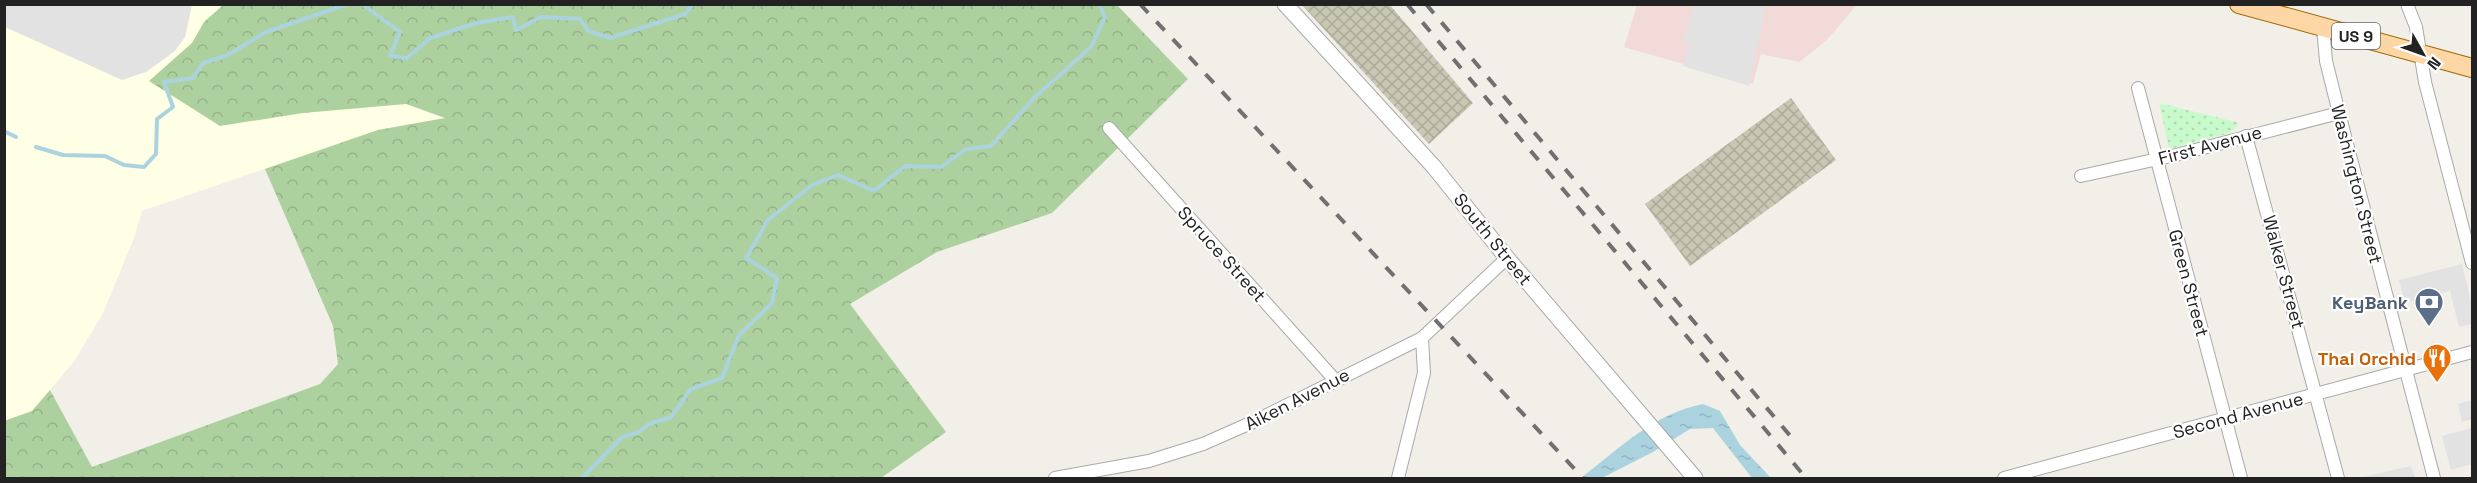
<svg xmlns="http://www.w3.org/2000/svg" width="2477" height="483" font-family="'Space Grotesk',sans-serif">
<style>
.commercial{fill:#f2dad9}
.education{fill:#ffffe5}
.construction{fill:url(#construction-cross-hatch)}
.forest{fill:url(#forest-crowns)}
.park{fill:url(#park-dots)}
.parking{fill:#e2e2e2}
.water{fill:url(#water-ripples)}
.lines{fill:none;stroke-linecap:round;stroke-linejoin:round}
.stream{stroke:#aad3df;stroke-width:4}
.minor-casing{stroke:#a9a9a9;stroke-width:14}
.tertiary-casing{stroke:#a9a9a9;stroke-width:17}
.primary-casing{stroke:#a06b00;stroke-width:20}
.minor{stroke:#fff;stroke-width:12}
.tertiary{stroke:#fff;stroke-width:15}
.primary{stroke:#fcd6a4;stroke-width:18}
.rail{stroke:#707070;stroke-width:4;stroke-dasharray:12 12;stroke-linecap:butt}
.labels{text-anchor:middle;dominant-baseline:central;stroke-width:4.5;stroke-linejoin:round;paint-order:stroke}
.shield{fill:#fff;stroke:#646464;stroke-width:1.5}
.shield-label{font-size:16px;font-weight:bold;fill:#222}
.street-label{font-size:18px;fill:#222;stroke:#fff}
.service-label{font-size:18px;font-weight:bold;fill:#4e5e75;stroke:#fff;text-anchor:end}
.food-label{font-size:18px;font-weight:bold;fill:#c56008;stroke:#fff;text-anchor:end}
</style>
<defs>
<pattern id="construction-cross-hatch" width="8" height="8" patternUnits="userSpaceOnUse" patternTransform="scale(1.5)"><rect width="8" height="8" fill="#c7c7b4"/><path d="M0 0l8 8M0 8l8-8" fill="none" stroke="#abab9a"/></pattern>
<pattern id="forest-crowns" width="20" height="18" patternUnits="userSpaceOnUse" patternTransform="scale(1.5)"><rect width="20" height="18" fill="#add19e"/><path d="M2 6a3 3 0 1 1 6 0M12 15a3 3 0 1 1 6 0" fill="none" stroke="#95b388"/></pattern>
<pattern id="park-dots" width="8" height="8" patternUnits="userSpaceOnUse" patternTransform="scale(1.5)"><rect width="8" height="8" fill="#c8facc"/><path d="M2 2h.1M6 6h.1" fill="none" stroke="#acd6af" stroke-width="1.8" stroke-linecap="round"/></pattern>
<pattern id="water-ripples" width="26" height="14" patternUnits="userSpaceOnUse" patternTransform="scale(1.5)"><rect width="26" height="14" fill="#aad3df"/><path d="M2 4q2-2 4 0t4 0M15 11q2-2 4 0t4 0" fill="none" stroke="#92b5bf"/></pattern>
</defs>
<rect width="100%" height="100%" fill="#f2efe9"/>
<polygon class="commercial" points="1637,5 1857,5 1826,41 1799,62 1761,54 1753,84 1624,47"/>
<polygon class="education" points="4,5 833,5 716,72 378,130 142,211 134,238 103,313 75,360 32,411 5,421"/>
<g class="construction">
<polygon points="1302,5 1390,5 1473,103 1429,144"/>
<polygon points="1791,98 1836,160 1690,266 1645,204"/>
</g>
<polygon class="forest" points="223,5 1117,5 1188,79 1052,213 937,252 850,304 946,432 881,478 5,478 4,421 32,411 50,390 92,467 320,384 338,364 333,326 265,169 378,130 445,118 406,104 303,113 220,126 149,81 192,43 204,22"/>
<polygon class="park" points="2159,103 2236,122 2238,125 2230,133 2169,149"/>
<g class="parking">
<polygon points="5,4 192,4 192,5 185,37 175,51 146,72 122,80 5,27"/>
<polygon points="1694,4 1766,5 1749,86 1683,66 1689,45 1683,42"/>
<polygon points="2462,264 2472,306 2472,324 2459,327 2450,291 2405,303 2399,280"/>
<polygon points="2472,400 2472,419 2462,422 2458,404"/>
<polygon points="2472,428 2472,464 2451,470 2442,436"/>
<polygon points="2411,466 2415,478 2359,478"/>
</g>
<path class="water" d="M1703,404L1720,411L1740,445L1771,478H1752L1713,428L1690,429L1653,452L1602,478H1581C1620,448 1653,414 1703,404Z"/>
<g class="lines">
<g class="stream">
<polyline points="362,4 400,32 390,56 407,58 430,38 477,23 513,17 516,30 541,17 580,19 588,31 610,38 685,14 693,4"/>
<polyline points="4,131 16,137"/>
<polyline points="36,147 63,155 105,156 124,165 144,167 156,154 157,119 173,107 164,82 193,78 203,63 226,56 266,32 348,4"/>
<polyline points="582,478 622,437 639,432 649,424 671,417 691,389 722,378 739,335 772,303 777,278 746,258 768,220 812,185 838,175 874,191 905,166 941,167 966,149 991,146 1035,97 1091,47 1105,17 1099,4"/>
</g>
<g class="minor-casing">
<g id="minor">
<polyline points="2407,4 2416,27 2425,82 2472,263"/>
<polyline points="2323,27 2326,61 2339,113 2434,478"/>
<polyline points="2138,88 2241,478"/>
<polyline points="1109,128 1335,380"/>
<polyline points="2246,136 2338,478"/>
<polyline points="2081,176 2176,155 2339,113"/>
<polyline points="1055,478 1149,461 1203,444 1253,422 1422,338 1507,258"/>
<polyline points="1398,478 1424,373 1422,338"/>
<polyline points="2004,478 2472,352"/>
</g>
</g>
<g class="tertiary-casing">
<polyline id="tertiary" points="1285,4 1434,167 1507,258 1695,478"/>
</g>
<g class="primary-casing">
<polyline id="primary" points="2239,4 2472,68"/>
</g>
<use href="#minor" class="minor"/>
<use href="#tertiary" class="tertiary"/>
<use href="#primary" class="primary"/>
<g class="rail">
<polyline points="1140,4 1583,478"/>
<polyline points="1407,4 1806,478"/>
<polyline points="1426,4 1792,438"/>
</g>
</g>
<defs>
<g id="bank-pin" transform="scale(1.5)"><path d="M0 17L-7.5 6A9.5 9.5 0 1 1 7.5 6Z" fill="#5c6f8a" stroke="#fff"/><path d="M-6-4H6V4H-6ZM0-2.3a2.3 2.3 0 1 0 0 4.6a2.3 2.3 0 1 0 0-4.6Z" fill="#fff"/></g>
<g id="restaurant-pin" transform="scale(1.5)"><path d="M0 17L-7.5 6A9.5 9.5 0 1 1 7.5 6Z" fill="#e8710a" stroke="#fff"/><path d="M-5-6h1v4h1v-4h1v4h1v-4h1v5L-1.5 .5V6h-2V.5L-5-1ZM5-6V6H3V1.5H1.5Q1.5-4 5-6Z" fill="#fff"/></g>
</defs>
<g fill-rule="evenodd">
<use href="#bank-pin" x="2429" y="302"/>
<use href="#restaurant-pin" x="2437" y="358"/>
</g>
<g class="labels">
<rect class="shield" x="2332" y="23" width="48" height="26" rx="4.5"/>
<g class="shield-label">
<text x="2356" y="36">US 9</text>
</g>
<g class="street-label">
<text transform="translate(2210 145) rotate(-15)">First Avenue</text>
<text transform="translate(2357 184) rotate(76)">Washington Street</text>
<text transform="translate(1493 239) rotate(51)">South Street</text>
<text transform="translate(1222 254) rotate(48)">Spruce Street</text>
<text transform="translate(2284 272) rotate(75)">Walker Street</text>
<text transform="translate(2189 283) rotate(75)">Green Street</text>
<text transform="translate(1297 399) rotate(-27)">Aiken Avenue</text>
<text transform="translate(2238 415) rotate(-15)">Second Avenue</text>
</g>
<g class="service-label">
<text x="2408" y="302">KeyBank</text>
</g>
<g class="food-label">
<text x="2416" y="358">Thai Orchid</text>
</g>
</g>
<rect width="2477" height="483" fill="none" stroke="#222222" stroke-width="12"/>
<g transform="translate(2423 54) rotate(130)" stroke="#ffffff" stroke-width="4.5" paint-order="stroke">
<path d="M0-4.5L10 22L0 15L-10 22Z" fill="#222222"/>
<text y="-9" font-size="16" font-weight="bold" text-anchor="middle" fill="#222222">N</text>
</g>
</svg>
